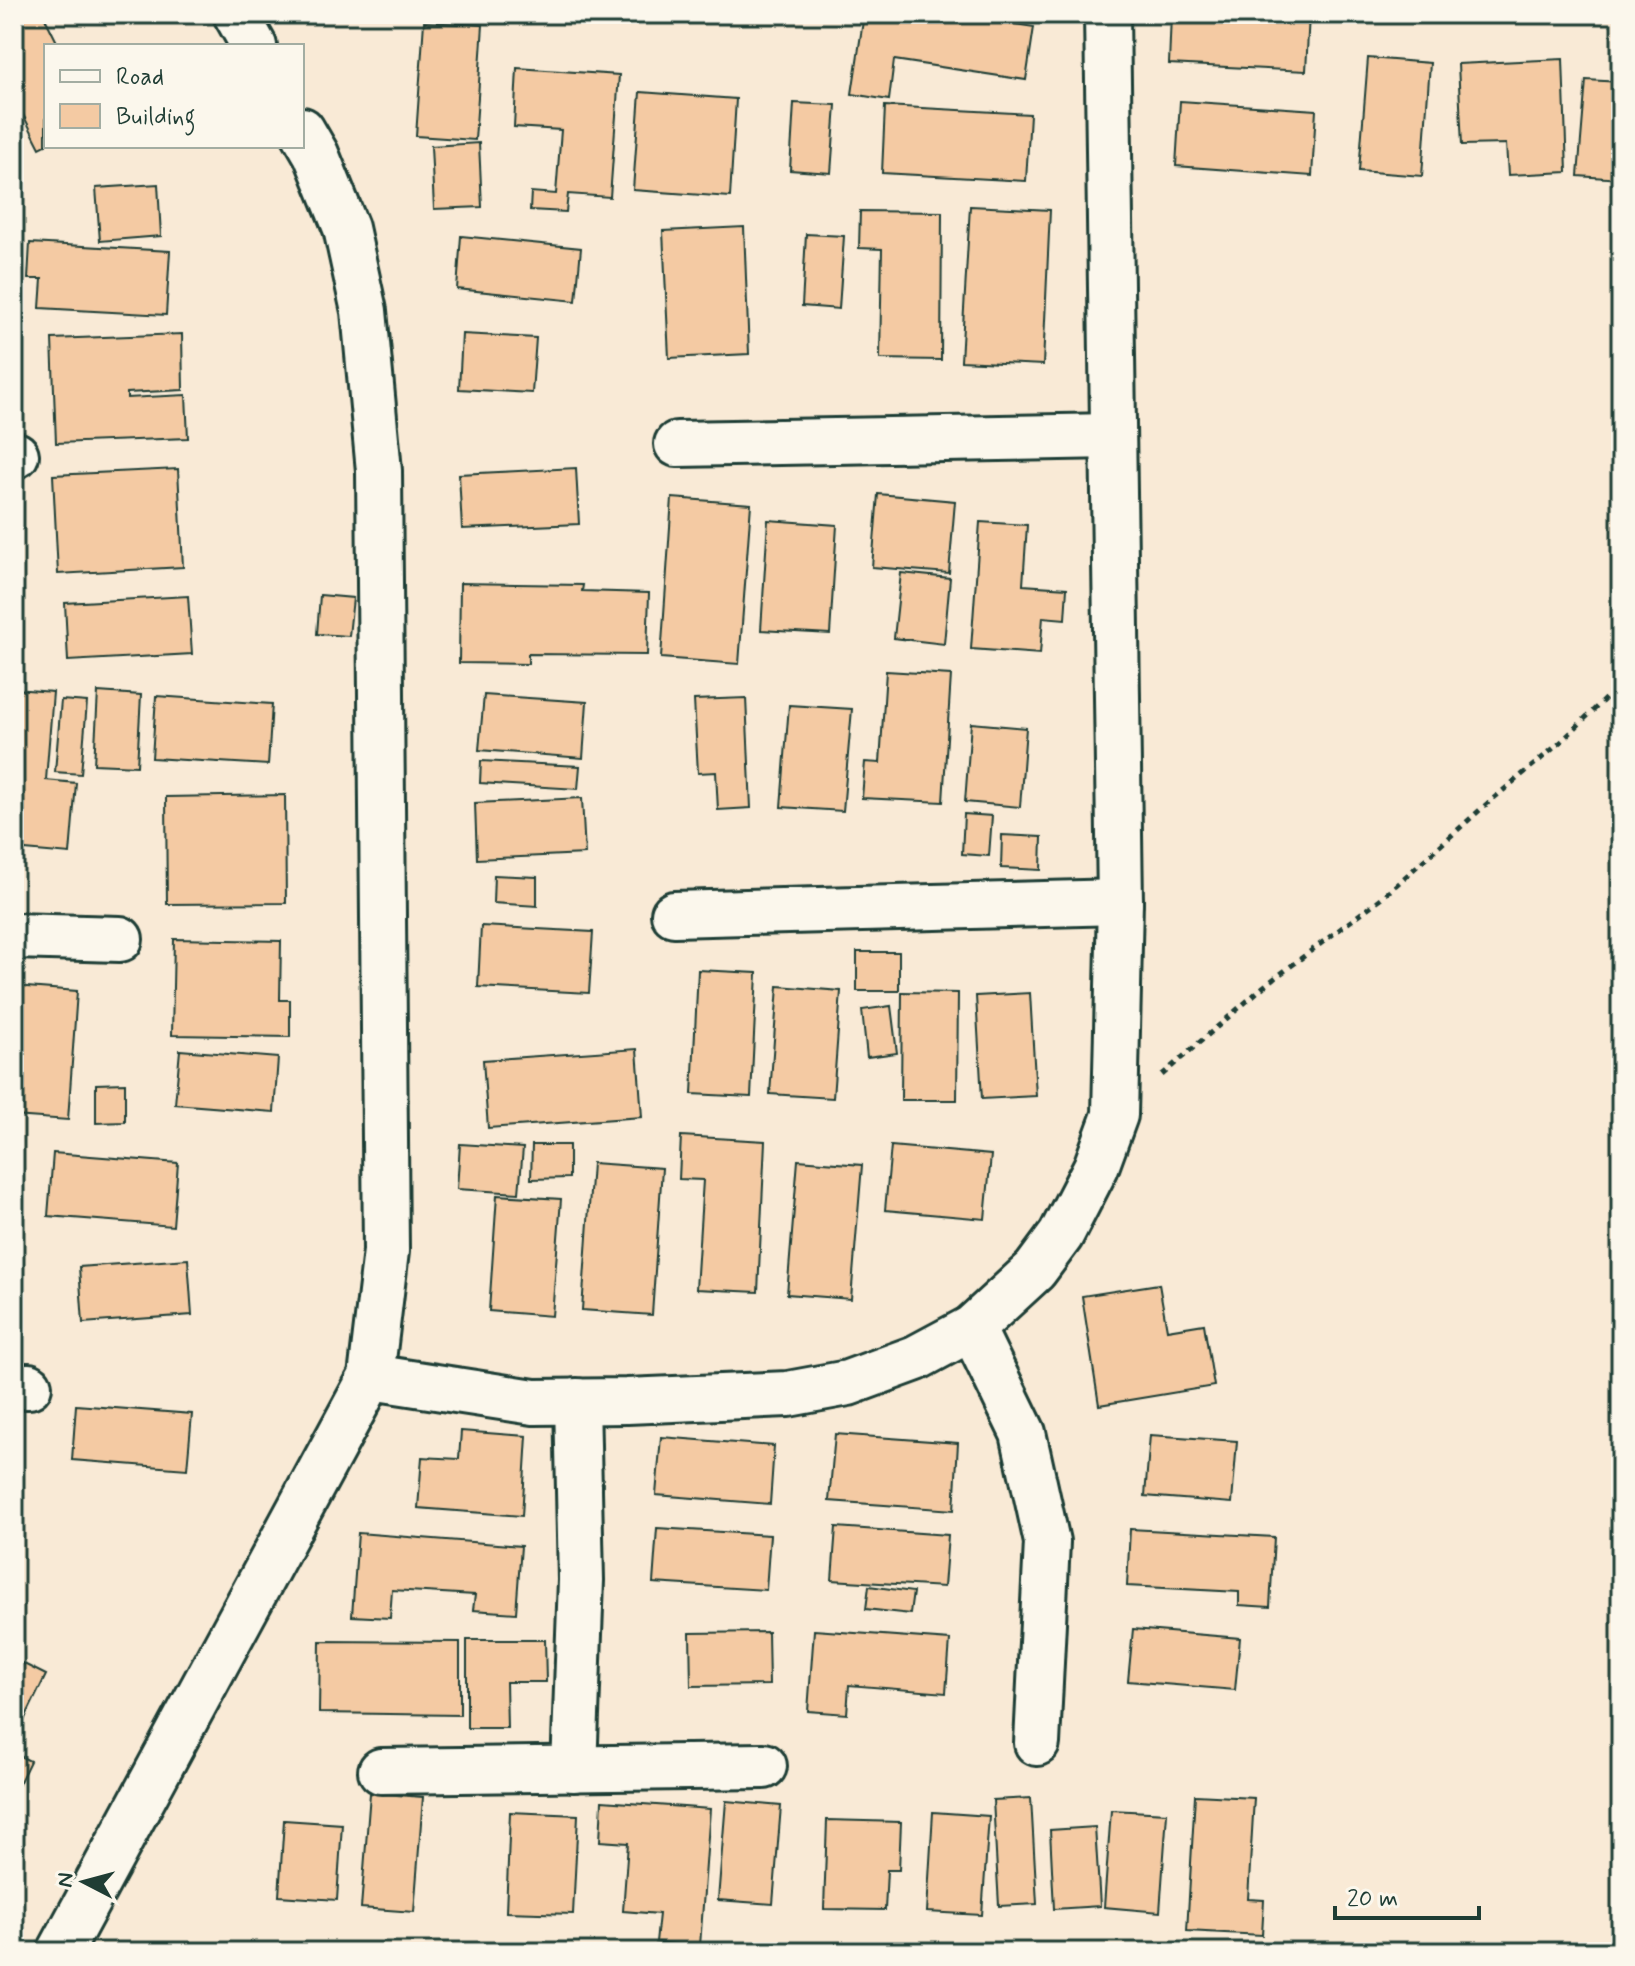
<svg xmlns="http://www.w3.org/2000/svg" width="1635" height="1966" font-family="Mynerve,sans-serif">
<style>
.building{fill:#f4caa3;stroke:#1f3d34;stroke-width:2}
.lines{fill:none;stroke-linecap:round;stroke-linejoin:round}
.minor-casing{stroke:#1f3d34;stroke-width:50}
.path{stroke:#1f3d34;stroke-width:5;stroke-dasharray:6 6;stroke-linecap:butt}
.minor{stroke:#fbf7ec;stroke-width:44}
</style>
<rect width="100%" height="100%" fill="#f9ead6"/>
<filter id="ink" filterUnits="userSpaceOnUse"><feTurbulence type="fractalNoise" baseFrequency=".0125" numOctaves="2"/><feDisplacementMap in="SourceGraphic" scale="16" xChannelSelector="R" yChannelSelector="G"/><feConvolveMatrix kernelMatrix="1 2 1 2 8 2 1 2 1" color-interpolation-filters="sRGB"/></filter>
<g filter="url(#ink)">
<g class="building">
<polygon points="14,14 43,14 59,46 46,46 46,145 40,148 14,97"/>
<polygon points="864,14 953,14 1034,27 1026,80 894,60 889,100 852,94"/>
<polygon points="1171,14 1309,14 1306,71 1169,64"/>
<polygon points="424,22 483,25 475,140 416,136"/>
<polygon points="1368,58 1430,63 1422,176 1359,171"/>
<polygon points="1563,59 1567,172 1508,175 1506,144 1462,145 1458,64"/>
<polygon points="517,68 619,75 610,197 568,194 566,212 530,210 531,192 556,194 561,130 514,127"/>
<polygon points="1586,80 1621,82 1621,179 1578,176"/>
<polygon points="640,92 736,99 730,197 633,190"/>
<polygon points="1180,101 1316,110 1312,176 1176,166"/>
<polygon points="794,103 836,105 831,173 790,170"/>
<polygon points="885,106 1030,114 1026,181 882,173"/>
<polygon points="479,143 482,207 434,209 431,146"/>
<polygon points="158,184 161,236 100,241 96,188"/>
<polygon points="970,206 1050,210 1043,365 961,361"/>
<polygon points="860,211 942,212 941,360 880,359 882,249 859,248"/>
<polygon points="744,227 749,354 669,358 663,231"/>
<polygon points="806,234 844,236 839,309 802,306"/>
<polygon points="461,236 581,248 576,301 457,289"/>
<polygon points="30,243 170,251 166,315 40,308 42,279 28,279"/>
<polygon points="182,334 183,390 127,393 127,398 186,395 188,438 56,443 52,339"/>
<polygon points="462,334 536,338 532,393 459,389"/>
<polygon points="576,468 579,524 462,529 459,474"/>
<polygon points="178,469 183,567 58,574 53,475"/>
<polygon points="878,494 955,501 949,573 872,567"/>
<polygon points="672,498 751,504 739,664 661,658"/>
<polygon points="768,520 837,525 830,634 761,630"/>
<polygon points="980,522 1027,525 1023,585 1067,588 1065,619 1043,617 1040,654 971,649"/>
<polygon points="901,573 950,578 944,644 894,638"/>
<polygon points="460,583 583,585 582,591 649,593 647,655 528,654 528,664 459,663"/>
<polygon points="320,595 353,598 349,636 317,634"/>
<polygon points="188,596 192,654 68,661 65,603"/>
<polygon points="886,671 951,675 943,802 862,798 865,762 880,763"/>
<polygon points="14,689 53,692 46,780 76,783 70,854 14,849"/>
<polygon points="98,692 141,695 137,766 94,764"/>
<polygon points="484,695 587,702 583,758 479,750"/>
<polygon points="156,696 272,704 268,765 152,758"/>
<polygon points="746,698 751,808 718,810 716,772 698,773 694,700"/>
<polygon points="61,700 87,702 81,774 55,772"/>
<polygon points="789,705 852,709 843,811 781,807"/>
<polygon points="971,723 1026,728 1020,807 965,802"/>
<polygon points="481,761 580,766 578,789 480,783"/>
<polygon points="285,795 286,903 167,904 166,797"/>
<polygon points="582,798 585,854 477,859 475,803"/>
<polygon points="964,814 992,816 989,856 962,854"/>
<polygon points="1002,835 1042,837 1041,870 1001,868"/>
<polygon points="494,875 537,877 537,906 493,903"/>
<polygon points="481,926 593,932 589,993 478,987"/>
<polygon points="174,939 281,941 280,1000 290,1000 290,1037 172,1035"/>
<rect x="857" y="952" width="42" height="39"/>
<polygon points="698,970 757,973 751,1097 692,1094"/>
<polygon points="14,986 77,991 68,1120 14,1116"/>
<polygon points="778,986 841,991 833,1098 770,1094"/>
<polygon points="902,992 958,993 957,1100 901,1100"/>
<polygon points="1030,993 1036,1096 982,1099 976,996"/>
<polygon points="891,1006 897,1053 867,1057 862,1010"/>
<polygon points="637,1049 642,1117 488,1128 483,1060"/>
<polygon points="180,1050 278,1058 274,1112 175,1104"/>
<polygon points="125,1083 125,1122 96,1123 96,1084"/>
<polygon points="681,1136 765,1141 758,1292 696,1289 703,1180 679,1179"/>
<polygon points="460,1144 523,1148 519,1193 457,1189"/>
<polygon points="532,1145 569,1145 569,1178 531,1179"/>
<polygon points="891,1146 991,1155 985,1219 885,1210"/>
<polygon points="53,1153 178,1163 173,1226 48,1216"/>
<polygon points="798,1160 862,1165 851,1299 787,1294"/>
<polygon points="592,1163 662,1168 652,1315 582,1310"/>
<polygon points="497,1195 561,1199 552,1316 489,1311"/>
<polygon points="188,1259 192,1315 83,1323 79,1267"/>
<polygon points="1159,1284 1167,1330 1204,1324 1214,1386 1099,1405 1082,1296"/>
<polygon points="76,1405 192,1414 187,1469 72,1460"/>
<polygon points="461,1431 527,1436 522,1516 418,1508 422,1457 459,1459"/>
<polygon points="835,1434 958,1443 954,1510 829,1501"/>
<polygon points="1150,1435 1237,1441 1232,1503 1145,1496"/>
<polygon points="661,1437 774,1446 770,1504 656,1495"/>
<polygon points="836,1527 948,1535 944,1587 832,1580"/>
<polygon points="657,1528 770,1535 766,1590 653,1583"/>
<polygon points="1130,1529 1274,1537 1270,1607 1239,1605 1239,1592 1127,1586"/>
<polygon points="358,1533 521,1546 516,1613 473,1610 475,1595 392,1590 390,1618 352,1616"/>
<polygon points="869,1586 913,1592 910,1614 866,1609"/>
<polygon points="1133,1629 1240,1638 1235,1690 1128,1681"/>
<polygon points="814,1630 950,1640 946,1693 849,1685 847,1714 808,1711"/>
<polygon points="768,1632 769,1685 691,1686 690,1633"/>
<polygon points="467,1640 545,1640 546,1682 506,1682 507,1728 467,1728"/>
<polygon points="320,1641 460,1642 460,1715 319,1713"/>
<polygon points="14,1659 46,1675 14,1741"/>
<polygon points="14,1753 30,1761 14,1794"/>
<polygon points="370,1793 423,1797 414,1912 361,1908"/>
<polygon points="1195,1795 1254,1798 1248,1899 1264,1900 1262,1935 1187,1931"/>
<polygon points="1031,1798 1037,1904 999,1906 993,1800"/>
<polygon points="602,1801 710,1809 700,1946 656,1942 659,1914 623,1911 628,1843 600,1841"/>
<polygon points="726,1801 781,1806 773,1904 718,1900"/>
<polygon points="1111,1810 1167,1813 1160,1912 1104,1907"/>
<polygon points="510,1812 578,1815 573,1914 506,1912"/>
<polygon points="933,1812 989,1816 982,1915 927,1912"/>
<polygon points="284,1820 342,1824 337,1900 279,1896"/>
<polygon points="827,1820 901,1822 899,1870 887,1870 885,1910 824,1909"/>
<polygon points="1095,1827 1100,1906 1054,1909 1050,1830"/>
</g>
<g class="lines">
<g class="minor-casing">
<g id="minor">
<polyline points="236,14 254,46"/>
<polyline points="677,444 1113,436"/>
<polyline points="14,456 16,455"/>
<polyline points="674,914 1120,902"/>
<polyline points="14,936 120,939"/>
<polyline points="972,1328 1023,1433 1047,1542 1037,1743"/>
<polyline points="371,1377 534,1402 627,1401 788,1394 848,1383 916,1358 972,1328 1035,1270 1061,1235 1096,1167 1115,1115 1120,902 1107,14"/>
<polyline points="14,1386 29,1386"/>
<polyline points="574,1769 581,1580 577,1401"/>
<polyline points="381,1771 764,1766"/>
<polyline points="60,1952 371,1377 386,1251 379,471 364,311 346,228 316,154 302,130"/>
</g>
</g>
<polyline class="path" points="1162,1075 1263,987 1384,896 1482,808 1561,742 1621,683"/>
<use href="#minor" class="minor"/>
</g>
</g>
<rect width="1635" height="1966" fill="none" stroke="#fbf7ec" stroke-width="48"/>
<rect x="24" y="24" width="1587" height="1918" fill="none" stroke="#1f3d34" stroke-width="3" filter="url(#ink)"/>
<rect x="44" y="44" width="260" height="104" fill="#fbf7ec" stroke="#a3ada2" stroke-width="2"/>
<rect x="60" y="70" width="40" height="12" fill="#fbf7ec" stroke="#a3ada2" stroke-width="2"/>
<text x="116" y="84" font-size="24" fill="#1f3d34">Road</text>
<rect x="60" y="104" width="40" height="24" fill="#f4caa3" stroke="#a3ada2" stroke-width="2"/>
<text x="116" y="124" font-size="24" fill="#1f3d34">Building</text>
<g transform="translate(84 1882) rotate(276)" stroke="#fbf7ec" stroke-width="6" paint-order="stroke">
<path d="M0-6L14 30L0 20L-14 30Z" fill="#1f3d34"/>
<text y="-12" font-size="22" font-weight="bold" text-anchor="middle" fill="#1f3d34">N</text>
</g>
<path d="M1335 1906v12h144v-12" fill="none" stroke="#1f3d34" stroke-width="4"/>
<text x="1347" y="1906" font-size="24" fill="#1f3d34" stroke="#fbf7ec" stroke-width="6" paint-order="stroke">20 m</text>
</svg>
